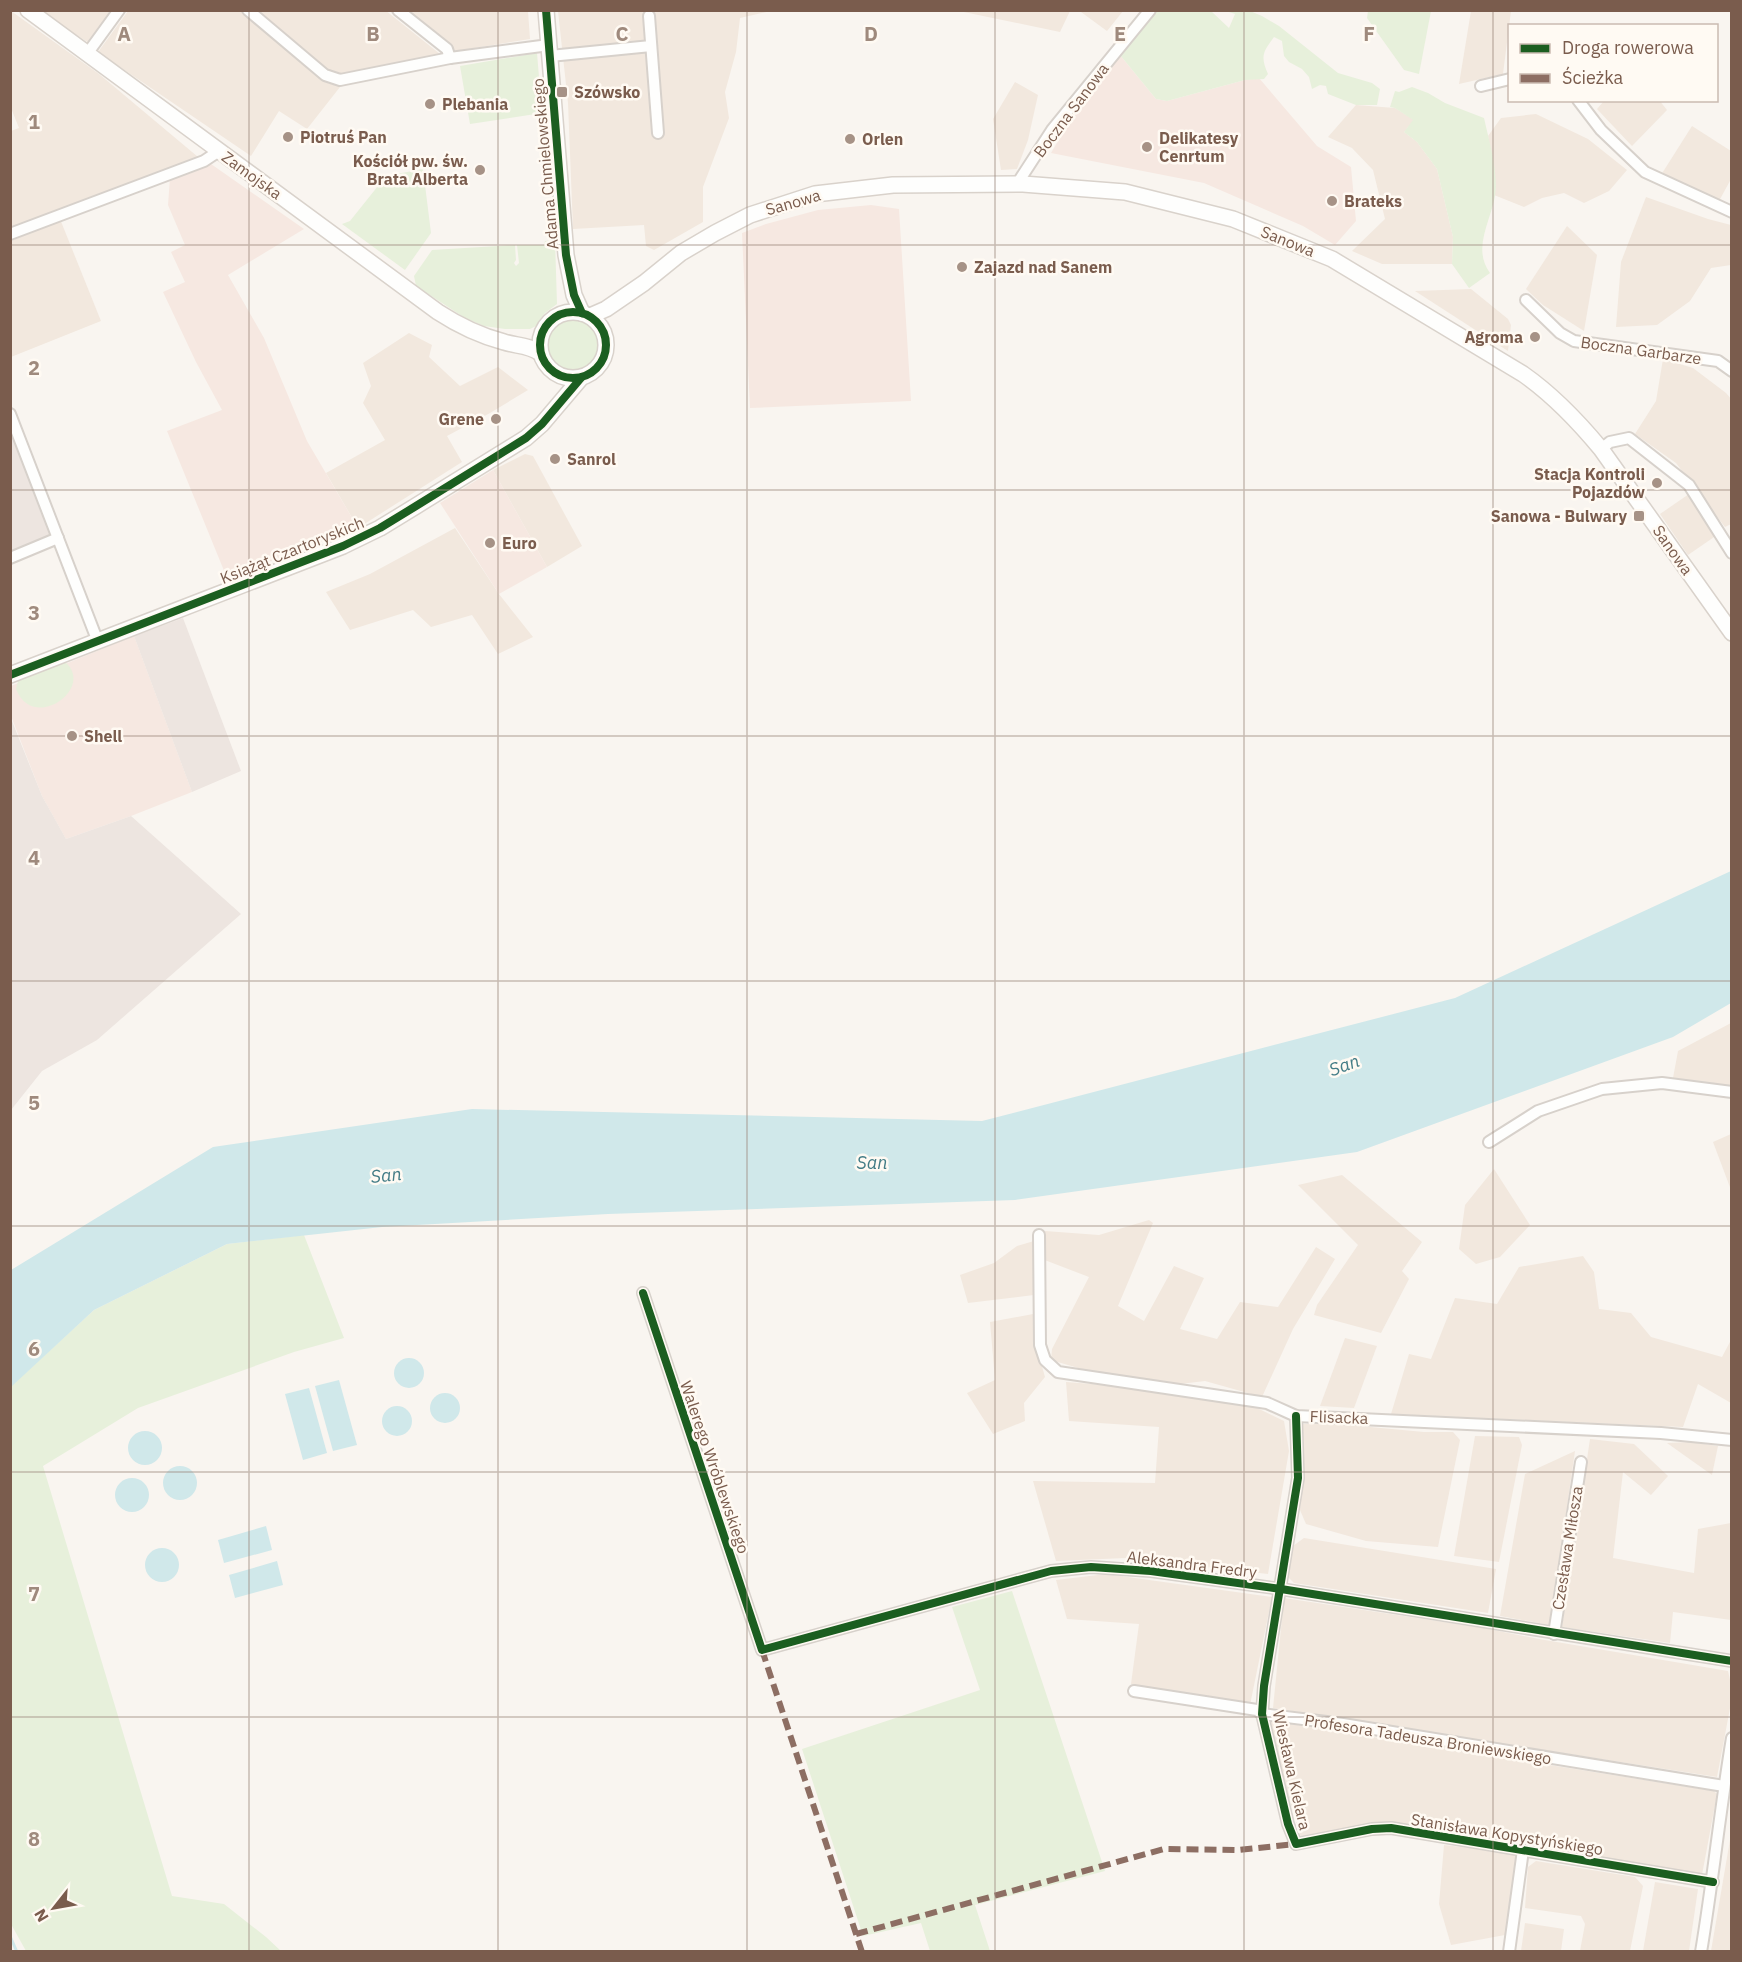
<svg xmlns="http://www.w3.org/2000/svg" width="1742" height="1962" font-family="'IBM Plex Sans',sans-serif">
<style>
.residential{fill:#f2e8de}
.commercial{fill:#f6e8e1}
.industrial{fill:#ede5e0}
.green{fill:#e7f0db}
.water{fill:#d0e8ea}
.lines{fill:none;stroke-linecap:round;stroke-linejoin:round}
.stream{stroke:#d0e8ea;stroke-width:3}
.street-casing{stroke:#d7d1cb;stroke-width:14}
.secondary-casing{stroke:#d9d2cb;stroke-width:18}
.street{stroke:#fefefd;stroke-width:10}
.secondary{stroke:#fefefd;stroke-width:15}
.quiet{stroke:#8d6e63;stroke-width:6;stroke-dasharray:12 6;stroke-linecap:butt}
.cycleway-casing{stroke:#fffaf3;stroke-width:11}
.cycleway{stroke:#1b5e20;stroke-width:8}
.grid{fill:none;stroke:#9f8a7d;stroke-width:1.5;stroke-opacity:0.55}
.poi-dot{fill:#a69286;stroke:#fffaf3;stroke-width:2}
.labels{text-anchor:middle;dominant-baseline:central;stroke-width:5;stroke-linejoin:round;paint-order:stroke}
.poi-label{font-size:16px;font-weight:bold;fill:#7a5c4d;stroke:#fffaf3;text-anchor:start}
.street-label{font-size:16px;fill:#7a5c4d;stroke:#fffaf3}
.water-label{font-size:18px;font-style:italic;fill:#437c86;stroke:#fffaf3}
.grid-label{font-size:20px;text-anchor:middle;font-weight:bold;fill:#9f8a7d;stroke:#fffaf3;stroke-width:5;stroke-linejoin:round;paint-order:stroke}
</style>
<rect width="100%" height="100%" fill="#f9f5f0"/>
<g class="residential">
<polygon points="385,10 440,54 340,87 307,129 279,111 251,156 98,52 128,11"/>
<polygon points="11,11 99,74 198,157 11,227 11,131 19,128 11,108"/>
<polygon points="40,11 113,11 89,43"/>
<polygon points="406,11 528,11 530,39 456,51"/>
<polygon points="558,11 771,11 740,18 736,52 725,92 729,118 703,187 703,222 654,250 646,246 644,225 573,229 568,103"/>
<polygon points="959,11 1070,11 1060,32"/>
<polygon points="1082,11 1082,10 1123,11 1107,31 1081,12"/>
<polygon points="1471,11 1511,11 1503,74 1459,84"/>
<polygon points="1015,82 1038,95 1028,140 1017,169 1001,170 993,119"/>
<polygon points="1659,100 1667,110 1632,146 1597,109 1604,101"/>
<polygon points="1356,105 1395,108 1414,120 1404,132 1417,142 1437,169 1453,237 1452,264 1382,264 1352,251 1385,219 1373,170 1352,148 1328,137"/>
<polygon points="1536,114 1588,139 1627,170 1609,191 1584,203 1564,193 1542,198 1524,207 1494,195 1496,187 1488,136 1501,118"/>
<polygon points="1692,126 1731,151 1731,179 1719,201 1661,175"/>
<polygon points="1646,197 1708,219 1731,225 1731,265 1711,268 1690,301 1657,325 1616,327 1621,262"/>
<polygon points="60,219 101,321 11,357 11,241"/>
<polygon points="1567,226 1597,255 1584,331 1543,305 1526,289"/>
<polygon points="1471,289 1508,319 1511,325 1508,351 1415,291"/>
<polygon points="409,333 432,345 429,357 460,386 498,367 528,390 490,413 447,436 462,462 358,528 326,473 385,440 363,403 371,386 363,363"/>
<polygon points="1663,359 1693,368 1726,393 1732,400 1731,524 1725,527 1676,463 1635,434 1656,401"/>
<polygon points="525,454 533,456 582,546 547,567 493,470"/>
<polygon points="1689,494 1717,535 1688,555 1660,514"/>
<polygon points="455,528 499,594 533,637 498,654 472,615 431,627 413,610 350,630 326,592 370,574"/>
<polygon points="1731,1023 1731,1088 1721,1084 1673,1078 1678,1051"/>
<polygon points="1731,1134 1731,1190 1713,1142"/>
<polygon points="1494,1169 1530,1225 1500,1257 1476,1264 1459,1249 1465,1205"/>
<polygon points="1342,1175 1422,1242 1402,1271 1409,1279 1381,1333 1314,1315 1317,1305 1358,1245 1298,1185"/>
<polygon points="1149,1220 1153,1223 1118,1306 1144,1321 1174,1266 1204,1278 1180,1329 1217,1339 1240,1302 1278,1307 1316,1247 1335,1259 1293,1329 1262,1397 1205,1381 1172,1385 1085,1370 1051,1360 1052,1349 1089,1277 1042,1259 1045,1231 1099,1235"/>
<polygon points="1034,1241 1037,1287 1034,1295 968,1303 960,1275 994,1263 1017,1246"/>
<polygon points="1583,1256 1594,1272 1599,1309 1631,1313 1651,1337 1722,1357 1731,1340 1731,1403 1698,1384 1683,1427 1391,1414 1409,1354 1431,1359 1455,1298 1497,1304 1519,1267"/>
<polygon points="1033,1314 1037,1349 1045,1377 1024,1403 1025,1421 993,1434 967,1393 995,1380 990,1322"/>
<polygon points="1345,1338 1377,1346 1354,1408 1320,1406"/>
<polygon points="1066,1382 1105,1385 1253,1406 1284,1421 1289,1451 1268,1574 1126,1558 1056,1561 1033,1481 1155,1483 1159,1427 1069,1421"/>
<polygon points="1303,1424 1338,1424 1424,1432 1453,1432 1460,1440 1438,1547 1366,1541 1306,1524 1300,1510 1303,1464"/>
<polygon points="1475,1436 1519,1437 1522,1445 1499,1562 1454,1556"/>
<polygon points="1590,1439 1634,1444 1668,1476 1651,1495 1623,1472 1613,1558 1694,1573 1698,1529 1731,1523 1731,1620 1673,1612 1670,1643 1562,1627"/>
<polygon points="1690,1442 1718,1446 1712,1475 1667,1443"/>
<polygon points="1575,1451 1550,1625 1500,1616 1525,1474"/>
<polygon points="1304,1538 1496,1569 1488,1613 1294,1583 1288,1577 1293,1546"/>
<polygon points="1106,1574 1272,1597 1250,1705 1131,1684 1139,1624 1067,1619 1056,1580"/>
<polygon points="1284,1598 1483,1628 1539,1639 1728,1671 1732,1688 1731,1703 1717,1777 1273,1708"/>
<polygon points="1266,1720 1714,1791 1717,1794 1702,1875 1380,1823 1301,1838"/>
<polygon points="1731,1834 1731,1951 1711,1951"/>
<polygon points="1444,1845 1512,1853 1517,1858 1505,1935 1451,1945 1439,1904"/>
<polygon points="1536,1861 1635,1877 1643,1886 1630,1951 1580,1951 1585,1924 1581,1916 1525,1908 1528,1867"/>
<polygon points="1655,1882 1698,1889 1689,1951 1643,1951"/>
<polygon points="1525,1923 1564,1929 1561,1951 1521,1951"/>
</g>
<g class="commercial">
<polygon points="1120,55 1156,99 1167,101 1245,80 1259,78 1317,146 1351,167 1356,221 1335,245 1303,226 1204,183 1051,153 1070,121"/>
<polygon points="211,164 304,229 228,275 264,338 307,441 358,528 227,578 167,431 222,410 196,362 163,292 185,282 171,252 185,245 168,205 170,178"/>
<polygon points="871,205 899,209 911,401 750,408 742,233 766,224 818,210"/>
<polygon points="493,470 547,567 499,594 440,503"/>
<polygon points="134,636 192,792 131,816 66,839 42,796 11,716 11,686"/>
</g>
<g class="industrial">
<polygon points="10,430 51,537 10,553"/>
<polygon points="183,618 241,771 192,792 134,636"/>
<polygon points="10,716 42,796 66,839 131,816 241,914 97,1040 42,1071 11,1110"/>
</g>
<g class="green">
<path d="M1156,11H1211L1229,28L1235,14L1226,11H1250L1262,16L1279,26L1338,73L1372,83L1380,89L1377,105H1356L1328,94L1326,86L1320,85L1312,89L1309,77L1302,69L1289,62L1284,56L1282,41L1274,37C1263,52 1260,56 1268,74L1264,79L1245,80L1167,101L1156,99L1120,55Z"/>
<polygon points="1368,11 1431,11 1419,74 1404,70 1367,18"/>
<polygon points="537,53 542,113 470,124 460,66"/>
<path d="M1412,87L1428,93L1445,103L1484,118C1489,140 1496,165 1496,187C1495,216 1470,246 1490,273L1469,288L1452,264L1453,237L1437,169L1417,142L1404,132L1413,120L1395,108L1390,107L1395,91L1399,92Z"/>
<polygon points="423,169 431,233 405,270 342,224 350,221 386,176"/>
<polygon points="555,240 557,304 545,313 536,326 530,329 505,329 484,326 465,318 416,286 414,276 432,250 515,245 516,260 514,263 516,266 519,263 517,245 544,245 545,241"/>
<circle cx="573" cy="344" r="27"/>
<path d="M65,662C96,688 33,733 16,689L18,681Z"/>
<polygon points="304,1235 344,1338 294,1352 138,1408 43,1466 172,1896 224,1904 266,1937 281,1951 26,1951 11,1924 10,1387 94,1310 227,1244"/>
<polygon points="1012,1591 1105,1871 975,1905 990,1951 930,1951 921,1923 863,1936 802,1749 980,1690 952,1607"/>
</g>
<g class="water">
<polygon points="1731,871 1731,1003 1673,1037 1357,1152 1015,1200 608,1214 382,1227 227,1244 94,1310 11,1387 11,1270 213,1147 472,1109 982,1121 1455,998"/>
<circle cx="409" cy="1373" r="15"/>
<polygon points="339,1380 357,1445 333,1451 315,1386"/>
<polygon points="309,1388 327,1453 303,1460 285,1394"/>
<circle cx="445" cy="1408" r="15"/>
<circle cx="397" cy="1421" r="15"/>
<circle cx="145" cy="1448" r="17"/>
<circle cx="180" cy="1483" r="17"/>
<circle cx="132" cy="1495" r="17"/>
<polygon points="266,1526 272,1550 224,1563 218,1540"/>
<circle cx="162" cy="1565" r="17"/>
<polygon points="277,1561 283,1585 235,1598 229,1575"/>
</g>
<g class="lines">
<polyline class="stream" points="10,1936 17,1952"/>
<g class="street-casing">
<g id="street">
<polyline points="248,10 325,75 340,80 450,58 549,45"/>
<polyline points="398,10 447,49 450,58"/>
<polyline points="649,16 658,133"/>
<polyline points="87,54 119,10"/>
<polyline points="550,56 651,46"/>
<polyline points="1481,86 1510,79"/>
<polyline points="1578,100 1601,130 1645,172 1732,212"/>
<polyline points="1017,184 1052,130 1150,10"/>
<polyline points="10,234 204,161 219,151"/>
<polyline points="1526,300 1560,333 1574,341 1718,361 1732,371"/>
<polyline points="10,414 98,642"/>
<polyline points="1601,449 1610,442 1629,438 1689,485 1732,553"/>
<polyline points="10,558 58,538"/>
<polyline points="1489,1142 1538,1111 1602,1089 1662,1083 1732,1092"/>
<polyline points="1039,1235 1040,1345 1045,1360 1058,1372 1267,1403 1296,1416 1661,1433 1732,1440"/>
<polyline points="643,1293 762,1650 1051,1571 1091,1567 1151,1571 1281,1589 1732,1661"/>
<polyline points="1296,1416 1298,1478 1264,1686 1262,1714 1288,1824 1296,1844 1372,1829 1391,1828 1713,1882"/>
<polyline points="1554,1634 1581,1462"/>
<polyline points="1134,1691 1257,1710 1262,1714 1343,1724 1724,1786"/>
<polyline points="1509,1952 1523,1850"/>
<path d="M1701,1952C1713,1881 1720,1809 1732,1738"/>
</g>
</g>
<g class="secondary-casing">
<g id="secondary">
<path d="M28,10L438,312C458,325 481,336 504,342C516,346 529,345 540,353"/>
<polyline points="546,10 566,255 574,295 582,313"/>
<circle cx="573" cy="345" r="33"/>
<path d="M590,316L606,309L644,283L681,253L715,233L750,215L815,194L893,185L1023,184L1125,192L1233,219L1332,259L1523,374C1553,395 1577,420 1601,449L1732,633"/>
<polyline points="10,675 343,546 380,528 416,506 526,438 542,424 581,378"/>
</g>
</g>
<use href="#street" class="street"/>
<use href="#secondary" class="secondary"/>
<g class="quiet">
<polyline points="762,1650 862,1952"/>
<polyline points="856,1934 1164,1849 1239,1850 1296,1844"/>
</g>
<g class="cycleway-casing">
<g id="cycleway">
<polyline points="546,10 566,255 574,295 582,313"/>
<circle cx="573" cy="345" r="33"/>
<polyline points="10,675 343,546 380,528 416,506 526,438 542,424 581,378"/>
<polyline points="643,1293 762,1650 1051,1571 1091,1567 1151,1571 1281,1589 1732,1661"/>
<polyline points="1296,1416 1298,1478 1264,1686 1262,1714 1288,1824 1296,1844 1372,1829 1391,1828 1713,1882"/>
</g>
</g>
<use href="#cycleway" class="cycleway"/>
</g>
<path class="grid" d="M249,10V1952M498,10V1952M747,10V1952M995,10V1952M1244,10V1952M1493,10V1952M10,245H1732M10,490H1732M10,736H1732M10,981H1732M10,1226H1732M10,1472H1732M10,1717H1732"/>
<g class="poi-dot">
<rect x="556" y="86" width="12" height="12" rx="3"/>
<circle cx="430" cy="104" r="6"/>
<circle cx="288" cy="137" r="6"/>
<circle cx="850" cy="139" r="6"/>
<circle cx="1147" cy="147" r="6"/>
<circle cx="480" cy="170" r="6"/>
<circle cx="1332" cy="201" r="6"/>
<circle cx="962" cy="267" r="6"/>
<circle cx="1535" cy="337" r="6"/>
<circle cx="496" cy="419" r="6"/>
<circle cx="555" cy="459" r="6"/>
<circle cx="1657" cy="483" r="6"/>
<rect x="1633" y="510" width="12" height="12" rx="3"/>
<circle cx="490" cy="543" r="6"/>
<circle cx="72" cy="736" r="6"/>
</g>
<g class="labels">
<g class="poi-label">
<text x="574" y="92">Szówsko</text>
<text x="442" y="104">Plebania</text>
<text x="300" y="137">Piotruś Pan</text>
<text x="1159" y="138">Delikatesy<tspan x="1159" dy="18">Cenrtum</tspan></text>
<text x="862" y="139">Orlen</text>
<text x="468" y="161" text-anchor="end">Kościół pw. św.<tspan x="468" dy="18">Brata Alberta</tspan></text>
<text x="1344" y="201">Brateks</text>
<text x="974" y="267">Zajazd nad Sanem</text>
<text x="1523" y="337" text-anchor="end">Agroma</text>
<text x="484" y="419" text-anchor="end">Grene</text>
<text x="567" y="459">Sanrol</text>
<text x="1645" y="474" text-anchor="end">Stacja Kontroli<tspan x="1645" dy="18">Pojazdów</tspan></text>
<text x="1627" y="516" text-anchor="end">Sanowa - Bulwary</text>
<text x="502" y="543">Euro</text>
<text x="84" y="736">Shell</text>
</g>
<g class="street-label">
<text transform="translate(1071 110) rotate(-53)">Boczna Sanowa</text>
<text transform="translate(545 164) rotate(-95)">Adama Chmielowskiego</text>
<text transform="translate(252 175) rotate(36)">Zamojska</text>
<text transform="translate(793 202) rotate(-16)">Sanowa</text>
<text transform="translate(1288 241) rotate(22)">Sanowa</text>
<text transform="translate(1641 350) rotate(8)">Boczna Garbarze</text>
<text transform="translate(292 550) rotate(-22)">Książąt Czartoryskich</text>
<text transform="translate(1673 550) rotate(55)">Sanowa</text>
<text transform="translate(1339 1417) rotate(2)">Flisacka</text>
<text transform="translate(715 1467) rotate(71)">Walerego Wróblewskiego</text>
<text transform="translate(1567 1548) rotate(-81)">Czesława Miłosza</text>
<text transform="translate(1192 1564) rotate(7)">Aleksandra Fredry</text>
<text transform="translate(1428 1739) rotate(9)">Profesora Tadeusza Broniewskiego</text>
<text transform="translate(1292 1770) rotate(77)">Wiesława Kielara</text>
<text transform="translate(1507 1834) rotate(9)">Stanisława Kopystyńskiego</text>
</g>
<g class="water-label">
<text transform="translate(1344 1065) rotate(-20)">San</text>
<text x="872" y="1162">San</text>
<text transform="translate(386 1175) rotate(-6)">San</text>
</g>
</g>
<g class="grid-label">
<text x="124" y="41">A</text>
<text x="373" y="41">B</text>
<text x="622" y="41">C</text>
<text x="871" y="41">D</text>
<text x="1120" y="41">E</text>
<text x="1369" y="41">F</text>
<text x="34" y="129">1</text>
<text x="34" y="375">2</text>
<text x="34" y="620">3</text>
<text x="34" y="865">4</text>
<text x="34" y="1110">5</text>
<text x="34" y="1356">6</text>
<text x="34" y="1601">7</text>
<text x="34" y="1846">8</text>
</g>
<rect width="1742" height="1962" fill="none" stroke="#7a5c4d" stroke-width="24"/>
<rect x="1508" y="24" width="210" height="78" fill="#fffaf3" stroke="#cabbb1" stroke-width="1.5"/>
<rect x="1520" y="44" width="30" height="9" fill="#1b5e20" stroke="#cabbb1" stroke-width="1.5"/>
<text x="1562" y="54" font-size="18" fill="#7a5c4d">Droga rowerowa</text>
<rect x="1520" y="74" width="30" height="9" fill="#8d6e63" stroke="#cabbb1" stroke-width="1.5"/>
<text x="1562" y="84" font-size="18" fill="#7a5c4d">Ścieżka</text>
<g transform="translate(54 1908) rotate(239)" stroke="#fffaf3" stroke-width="4.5" paint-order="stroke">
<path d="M0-4.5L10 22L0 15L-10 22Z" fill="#7a5c4d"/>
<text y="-9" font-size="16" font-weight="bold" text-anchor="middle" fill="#7a5c4d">N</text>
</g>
</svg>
